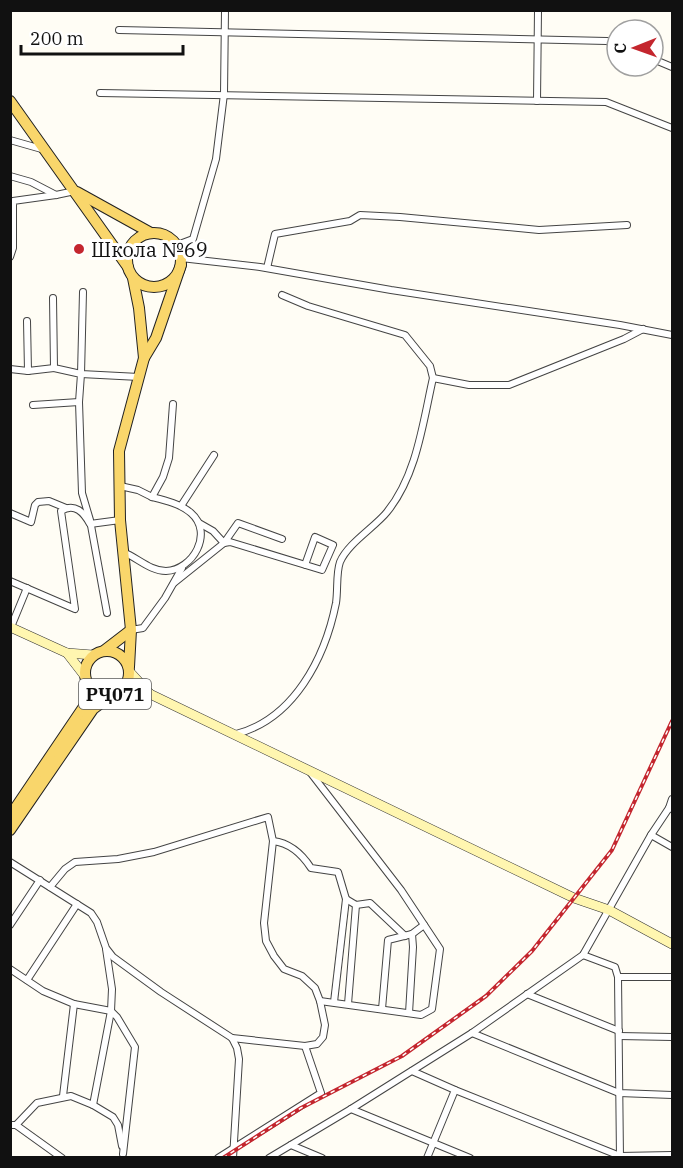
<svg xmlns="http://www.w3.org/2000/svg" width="683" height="1168" font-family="'IBM Plex Serif',serif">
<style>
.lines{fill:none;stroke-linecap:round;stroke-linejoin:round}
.street-casing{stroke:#444;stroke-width:8}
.secondary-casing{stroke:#333;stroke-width:10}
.primary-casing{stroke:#222;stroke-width:12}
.street{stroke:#fff;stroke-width:6}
.secondary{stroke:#fff6b0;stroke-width:9}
.primary{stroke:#f9d66b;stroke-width:10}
.rail-casing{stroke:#c4262e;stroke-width:4}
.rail{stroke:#fff;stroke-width:1.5;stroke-dasharray:4.5;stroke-linecap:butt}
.poi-dot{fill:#c4262e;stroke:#fff;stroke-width:2}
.labels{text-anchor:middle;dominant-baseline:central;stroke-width:6;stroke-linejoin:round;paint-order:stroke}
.shield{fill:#fff;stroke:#585858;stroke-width:1.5}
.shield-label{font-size:18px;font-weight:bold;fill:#111}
.poi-label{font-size:20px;fill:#111;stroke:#fff;text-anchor:start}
</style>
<rect width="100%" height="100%" fill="#fffdf5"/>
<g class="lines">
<g class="street-casing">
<g id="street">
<polyline points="119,30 607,41 617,45"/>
<polyline points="653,59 672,67"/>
<polyline points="100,93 606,102 672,128"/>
<polyline points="537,101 538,10"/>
<polyline points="10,140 45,150"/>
<polyline points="10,176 31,182 56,195"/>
<polyline points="177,245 193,239 216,159 224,94 225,10"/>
<polyline points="10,257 13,248 13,201 56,195 75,191"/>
<polyline points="181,258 260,267 391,290 620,325 672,335"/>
<polyline points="267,268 275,234 350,221 360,215 400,217 539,230 627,225"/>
<polyline points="83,292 81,374 139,377"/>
<polyline points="282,295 308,306 405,335 430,366 433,378"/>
<polyline points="27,321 28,371 54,368"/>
<polyline points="10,369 28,371"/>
<polyline points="79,402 82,493 90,520 107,613"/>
<polyline points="33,405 79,402 81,374 54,368 53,298"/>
<polyline points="120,486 138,490 152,497 163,477 169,458 173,404"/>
<polyline points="181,506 214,455"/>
<polyline points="10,513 31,522 35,505 38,502 49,501 66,508"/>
<polyline points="199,523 213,531 224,543 238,523 282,539"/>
<path d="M123,552C138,558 150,571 166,571C193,570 214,533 191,513C181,504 164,500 152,497"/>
<path d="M10,581L75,609L61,511C75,502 84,513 90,524L120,520"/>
<polyline points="174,583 224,543 230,542 322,570 333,545 315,537 305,565"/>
<polyline points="11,627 27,588"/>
<polyline points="131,630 143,628 165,598 182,568"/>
<path d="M236,734C294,719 325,658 336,603C338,590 336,573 340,562C348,543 375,527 387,512C417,475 423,422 433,378L469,385H509L624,339L643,329"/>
<polyline points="310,772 401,890 440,949 432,1009 421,1015 320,1001"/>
<polyline points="669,808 672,799"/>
<polyline points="651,835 669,808 672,809"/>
<path d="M273,841C290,843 302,854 311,868L338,872L346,899L356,905L370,903L405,936"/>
<polyline points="10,862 91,913 97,922 106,948 113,957 161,992 232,1038 237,1048 239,1059 233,1158"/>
<polyline points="50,887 65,869 75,862 118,859 154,852 268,817 273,841 264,923 266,941 274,956 284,969 302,976 315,988 320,1001 325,1025 323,1037 317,1044 305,1046 232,1038"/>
<polyline points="10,925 40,880"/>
<polyline points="583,955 615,967 618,977 620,1158"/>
<polyline points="10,969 43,991 74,1004 111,1011 117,1017 135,1047 123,1154"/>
<polyline points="618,977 672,977"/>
<polyline points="27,980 77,904"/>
<polyline points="527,994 619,1031"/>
<polyline points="334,1002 346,899"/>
<polyline points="348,1004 356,905"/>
<polyline points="382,1009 388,940 412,934 424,925"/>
<polyline points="409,1013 413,947 412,934"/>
<polyline points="472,1033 619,1093 672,1095"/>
<polyline points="619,1036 672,1037"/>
<polyline points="412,1071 455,1090 620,1156 672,1155"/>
<polyline points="63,1096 74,1004"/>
<polyline points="93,1105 111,1011 112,989 106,949"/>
<polyline points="351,1109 470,1158"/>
<polyline points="10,1125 16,1125 62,1158"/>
<polyline points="16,1125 37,1103 71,1096 93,1105 113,1117 118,1125 122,1146"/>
<polyline points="291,1145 322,1158"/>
<polyline points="218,1158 321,1093 305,1046"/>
<polyline points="269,1158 351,1109 472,1033 583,955 651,835 672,847"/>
<polyline points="427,1158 455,1090"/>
</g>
</g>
<g class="secondary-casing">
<g id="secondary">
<polyline points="10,627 67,653 93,655"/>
<polyline points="67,653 84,675"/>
<polyline points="129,671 150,694"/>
<polyline points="115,694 150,694 574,898 609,910 672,944"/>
</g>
</g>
<g class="primary-casing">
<g id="primary">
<polyline points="10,101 128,267"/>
<polyline points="77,192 151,233"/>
<circle cx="154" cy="260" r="27"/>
<polyline points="133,278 139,308 144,358"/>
<polyline points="105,650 131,630"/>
<circle cx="107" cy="673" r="22"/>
<polyline points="129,667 131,630 120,520 119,451 144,358 156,338 181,265"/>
<polyline points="10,816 85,705 86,682"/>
<polyline points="10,830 93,709 113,694"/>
</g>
</g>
<use href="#street" class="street"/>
<use href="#secondary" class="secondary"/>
<use href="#primary" class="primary"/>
<g class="rail-casing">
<polyline id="rail" points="223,1158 301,1108 402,1056 486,996 532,951 612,850 672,721"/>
</g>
<use href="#rail" class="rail"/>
</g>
<circle class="poi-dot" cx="79" cy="249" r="6"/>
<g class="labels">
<rect class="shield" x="79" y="679" width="72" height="30" rx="4.5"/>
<g class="shield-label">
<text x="115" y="694">РҶ071</text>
</g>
<g class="poi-label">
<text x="91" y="249">Школа №69</text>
</g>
</g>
<rect width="683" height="1168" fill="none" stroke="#111111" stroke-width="24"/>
<g transform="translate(635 48) rotate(269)"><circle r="28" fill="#ffffff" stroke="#a0a0a0" stroke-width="1.5"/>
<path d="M0-4.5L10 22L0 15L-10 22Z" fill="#c4262e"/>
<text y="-9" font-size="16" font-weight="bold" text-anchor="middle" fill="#111111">С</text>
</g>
<path d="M21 45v9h162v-9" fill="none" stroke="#111111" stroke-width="3"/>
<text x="30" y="45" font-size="18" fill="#111111" stroke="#ffffff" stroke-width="4.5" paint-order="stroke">200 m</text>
</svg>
